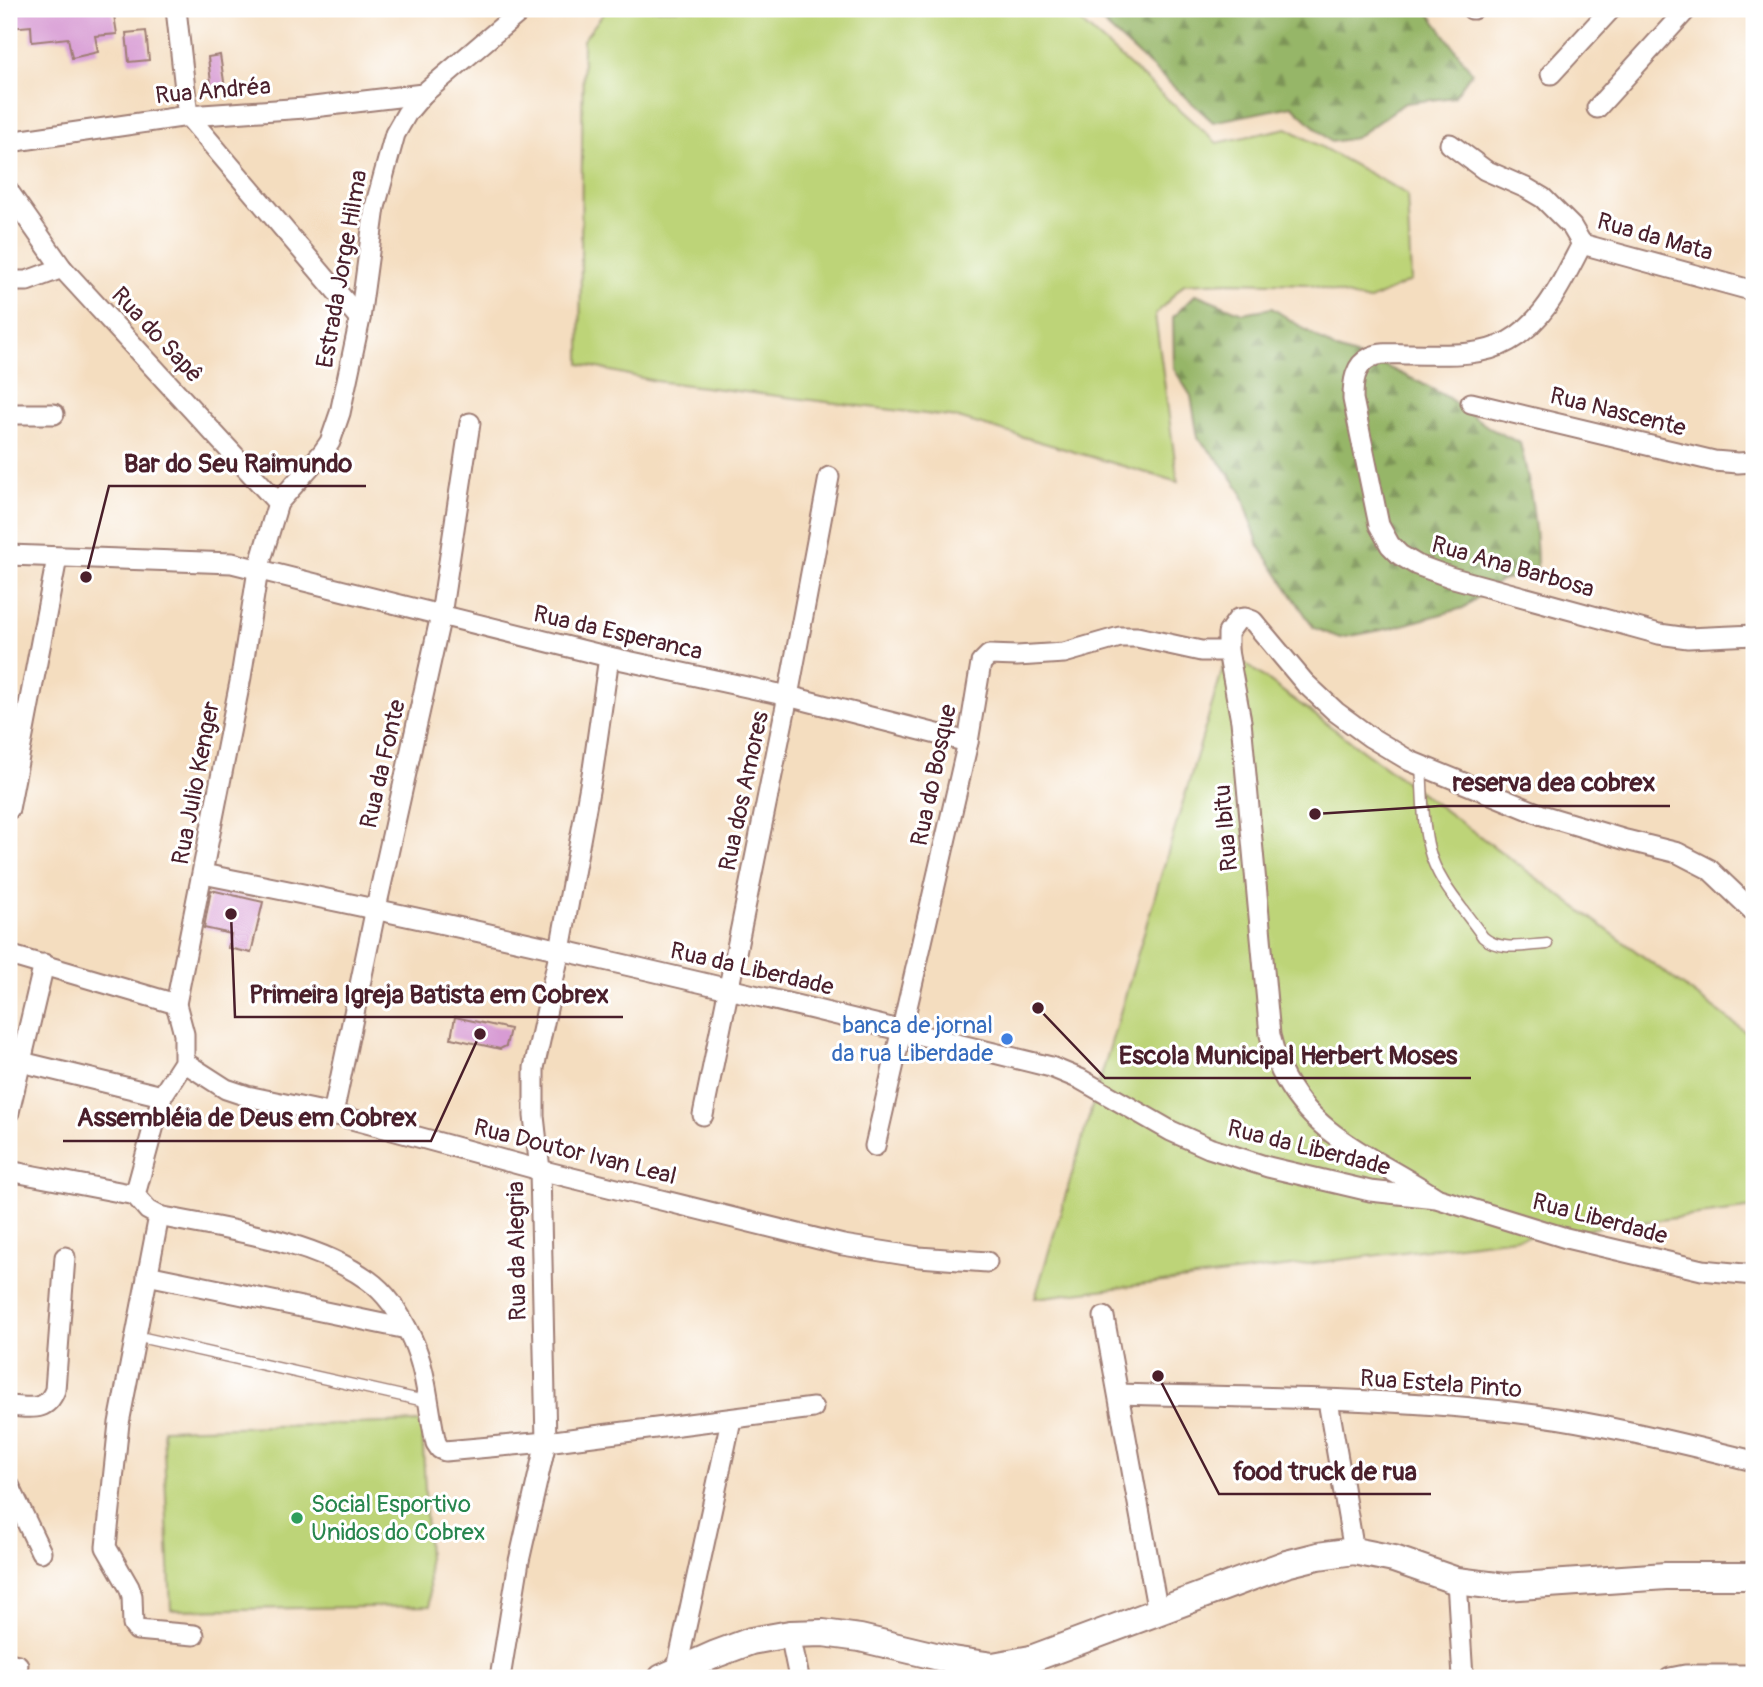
<svg xmlns="http://www.w3.org/2000/svg" width="1763" height="1687" font-family="Pangolin,sans-serif">
<style>
.green{fill:#bdd478;stroke:#847a52;stroke-width:2}
.forest{fill:url(#forest-firs);stroke:#706a4a;stroke-width:2}
.building{fill:#d89cd4}
.lines{fill:none;stroke-linecap:round;stroke-linejoin:round}
.lane-casing{stroke:#9f7e75;stroke-width:13}
.street-casing{stroke:#9f7e75;stroke-width:23}
.secondary-casing{stroke:#9f7e75;stroke-width:30}
.lane{stroke:#fff;stroke-width:10}
.street{stroke:#fff;stroke-width:19}
.secondary{stroke:#fff;stroke-width:26}
.shop-dot{fill:#3f7fe0;stroke:#fff;stroke-width:2.5}
.leisure-dot{fill:#2e9e5b;stroke:#fff;stroke-width:2.5}
.labels{text-anchor:middle;dominant-baseline:central;stroke-width:6;stroke-linejoin:round;paint-order:stroke}
.street-label{font-size:24px;fill:#4a1f2b;stroke:#fff}
.shop-label{font-size:24px;fill:#366cbe;stroke:#fff;text-anchor:end}
.leisure-label{font-size:24px;fill:#27864d;stroke:#fff;text-anchor:start}
.leader{fill:none;stroke:#4a1f2b;stroke-width:2.5}
.callout-dot{fill:#4a1f2b;stroke:#fff;stroke-width:2.5}
.callout-label{font-size:26px;text-anchor:middle;font-weight:bold;fill:#4a1f2b;stroke:#fff;stroke-width:6;stroke-linejoin:round;paint-order:stroke}
</style>
<defs>
<pattern id="forest-firs" width="22" height="20" patternUnits="userSpaceOnUse" patternTransform="scale(1.75)"><rect width="22" height="20" fill="#96b668"/><path d="M5 1l3.5 6h-7zM16 11l3.5 6h-7z" fill="#7c9356"/></pattern>
</defs>
<rect width="100%" height="100%" fill="#fff"/>
<filter id="ink" filterUnits="userSpaceOnUse"><feTurbulence type="fractalNoise" baseFrequency=".0143" numOctaves="2"/><feDisplacementMap in="SourceGraphic" scale="14" xChannelSelector="R" yChannelSelector="G"/><feConvolveMatrix kernelMatrix="1 2 1 2 8 2 1 2 1" color-interpolation-filters="sRGB"/></filter>
<filter id="wash" filterUnits="userSpaceOnUse"><feTurbulence type="fractalNoise" baseFrequency=".00686" numOctaves="4" result="noise"/><feDisplacementMap in="SourceGraphic" scale="28" xChannelSelector="R" yChannelSelector="G"/><feGaussianBlur stdDeviation="1.57" result="paint"/><feColorMatrix in="noise" values="0 0 0 0 0 0 0 0 0 0 0 0 0 0 0 0 0 1.4 0 .05"/><feComposite in="paint" operator="in"/></filter>
<g filter="url(#wash)">
<rect width="100%" height="100%" fill="#f4ddbf"/>
<g class="green">
<polygon points="607,9 1066,9 1217,143 1287,128 1407,194 1411,281 1368,301 1307,284 1229,282 1184,284 1155,315 1178,482 958,418 655,381 580,364 583,40"/>
<polygon points="1228,651 1754,1038 1754,1208 1035,1298"/>
<polygon points="422,1422 430,1606 171,1610 163,1429"/>
</g>
<g class="forest">
<polygon points="1087,9 1426,9 1472,72 1454,97 1405,103 1355,138 1331,142 1292,106 1213,122"/>
<path d="M1196,294L1242,313L1272,308L1337,350L1385,366L1419,382L1447,397L1491,429L1520,443C1531,486 1537,527 1537,572L1501,580L1463,608L1392,628L1340,638L1314,628L1259,546L1241,491L1222,464L1198,438L1191,396L1174,369L1173,317Z"/>
</g>
<g id="blocks">
<g class="building">
<polygon points="9,9 113,9 117,34 95,36 98,52 72,58 68,38 32,42 31,26 9,28"/>
<polygon points="146,31 149,60 129,62 126,33"/>
<polygon points="220,55 225,88 212,91 208,57"/>
<polygon points="211,890 263,902 251,953 228,948 231,934 204,928"/>
<polygon points="455,1017 510,1029 506,1046 500,1049 451,1038"/>
</g>
</g>
</g>
<g filter="url(#ink)">
<use href="#blocks" fill-opacity="0" stroke="#9f7e75" stroke-width="2"/>
<g class="lines">
<g class="lane-casing">
<g id="lane">
<path d="M1421,766C1423,793 1422,822 1429,849C1437,882 1464,909 1483,937C1499,952 1527,945 1547,944"/>
<polyline points="135,1336 429,1402"/>
</g>
</g>
<g class="street-casing">
<g id="street">
<polyline points="176,9 188,116 360,319"/>
<polyline points="1472,9 1473,9"/>
<polyline points="1551,74 1611,9"/>
<polyline points="1597,108 1687,9"/>
<polyline points="9,142 188,116 305,108 423,94"/>
<polyline points="1450,144 1485,170 1526,188 1543,198 1572,227 1582,244 1754,291"/>
<polyline points="9,192 62,268 278,503"/>
<path d="M1582,244C1563,280 1546,320 1509,341C1480,358 1440,354 1408,354C1396,354 1382,352 1371,357C1354,365 1353,383 1353,399L1379,525L1390,545L1400,555L1417,565L1450,577L1659,634L1688,638L1754,635"/>
<polyline points="9,281 27,281 62,268"/>
<polyline points="1471,403 1714,461 1738,463 1754,462"/>
<polyline points="9,414 54,414"/>
<polyline points="9,555 232,563 609,657 788,696 968,742"/>
<polyline points="9,809 57,558"/>
<path d="M203,874C488,930 770,998 1051,1067L1080,1079L1171,1131L1209,1148L1268,1167L1370,1191L1436,1198L1566,1238L1702,1270L1754,1275"/>
<polyline points="9,955 176,1004"/>
<polyline points="9,1059 162,1096"/>
<polyline points="184,1062 226,1089 247,1096 333,1114 540,1170 843,1245 919,1257 987,1262"/>
<polyline points="9,1112 44,964"/>
<polyline points="333,1114 376,908 441,615 470,423"/>
<polyline points="703,1115 788,696 829,477"/>
<polyline points="875,1146 968,742 981,663 989,655 1017,656 1064,653 1120,637 1137,637 1201,651 1228,651"/>
<polyline points="9,1171 135,1195"/>
<polyline points="135,1195 162,1096 184,1062 184,1034 176,1004 241,677 258,570 278,503 323,452 330,442 340,413 360,319 375,207 395,134 407,113 423,94 523,9"/>
<path d="M135,1195L148,1210L159,1216C226,1230 311,1239 368,1280C388,1294 402,1317 412,1339C427,1371 428,1409 436,1443L440,1449L445,1451L546,1442L813,1408"/>
<path d="M1435,1197C1378,1159 1313,1138 1281,1071C1276,1060 1273,1046 1270,1035L1241,721L1228,651V633L1238,619L1245,618L1253,621L1305,683L1336,712L1370,737L1410,761L1542,815L1626,840L1678,853L1709,869L1754,912"/>
<polyline points="159,1216 119,1423 106,1547 129,1587 132,1596 133,1625 137,1630 194,1635"/>
<polyline points="147,1275 407,1329"/>
<polyline points="1104,1317 1158,1613"/>
<path d="M1119,1394C1258,1398 1398,1397 1535,1415C1609,1425 1682,1444 1754,1461"/>
<polyline points="1328,1401 1354,1551"/>
<path d="M9,1406C30,1407 46,1413 55,1390L65,1257"/>
<polyline points="9,1485 41,1552"/>
<polyline points="1457,1581 1463,1678"/>
<polyline points="790,1634 799,1678"/>
<polyline points="9,1663 18,1665"/>
<polyline points="676,1673 731,1420"/>
<polyline points="500,1678 519,1561 546,1442 540,1170 534,1116 534,1068 560,950 593,769 609,657"/>
<polyline points="1670,1678 1685,1675 1754,1675"/>
</g>
</g>
<g class="secondary-casing">
<polyline id="secondary" points="662,1678 716,1654 751,1641 790,1634 823,1633 860,1638 952,1660 993,1666 1031,1659 1286,1564 1318,1556 1354,1551 1394,1559 1457,1581 1505,1587 1666,1576 1754,1576"/>
</g>
<use href="#lane" class="lane"/>
<use href="#street" class="street"/>
<use href="#secondary" class="secondary"/>
</g>
</g>
<circle class="shop-dot" cx="1007" cy="1039" r="7"/>
<circle class="leisure-dot" cx="297" cy="1518" r="7"/>
<g class="labels">
<g class="street-label">
<text transform="translate(213 91) rotate(-5)">Rua Andréa</text>
<text transform="translate(1655 237) rotate(16)">Rua da Mata</text>
<text transform="translate(342 269) rotate(-80)">Estrada Jorge Hilma</text>
<text transform="translate(157 335) rotate(47)">Rua do Sapê</text>
<text transform="translate(1618 412) rotate(14)">Rua Nascente</text>
<text transform="translate(1513 567) rotate(16)">Rua Ana Barbosa</text>
<text transform="translate(618 633) rotate(13)">Rua da Esperanca</text>
<text transform="translate(383 764) rotate(-77)">Rua da Fonte</text>
<text transform="translate(934 775) rotate(-78)">Rua do Bosque</text>
<text transform="translate(196 783) rotate(-79)">Rua Julio Kenger</text>
<text transform="translate(744 791) rotate(-78)">Rua dos Amores</text>
<text transform="translate(1226 828) rotate(-95)">Rua Ibitu</text>
<text transform="translate(752 969) rotate(13)">Rua da Liberdade</text>
<text transform="translate(1309 1148) rotate(14)">Rua da Liberdade</text>
<text transform="translate(575 1152) rotate(14)">Rua Doutor Ivan Leal</text>
<text transform="translate(1600 1219) rotate(15)">Rua Liberdade</text>
<text transform="translate(517 1251) rotate(-91)">Rua da Alegria</text>
<text transform="translate(1441 1384) rotate(4)">Rua Estela Pinto</text>
</g>
<g class="shop-label">
<text x="993" y="1025">banca de jornal<tspan x="993" dy="28">da rua Liberdade</tspan></text>
</g>
<g class="leisure-label">
<text x="311" y="1504">Social Esportivo<tspan x="311" dy="28">Unidos do Cobrex</tspan></text>
</g>
</g>
<path class="leader" d="M86 577L109 486H366M1315 814L1439 806H1670M231 914L235 1017H623M1038 1008L1105 1078H1471M480 1034L431 1141H63M1158 1376L1219 1494H1431"/>
<g class="callout-dot">
<circle cx="86" cy="577" r="7"/>
<circle cx="1315" cy="814" r="7"/>
<circle cx="231" cy="914" r="7"/>
<circle cx="1038" cy="1008" r="7"/>
<circle cx="480" cy="1034" r="7"/>
<circle cx="1158" cy="1376" r="7"/>
</g>
<g class="callout-label">
<text x="238" y="472">Bar do Seu Raimundo</text>
<text x="1554" y="791">reserva dea cobrex</text>
<text x="429" y="1003">Primeira Igreja Batista em Cobrex</text>
<text x="1288" y="1064">Escola Municipal Herbert Moses</text>
<text x="247" y="1126">Assembléia de Deus em Cobrex</text>
<text x="1325" y="1480">food truck de rua</text>
</g>
<rect width="1763" height="1687" fill="none" stroke="#fff" stroke-width="35"/>
</svg>
